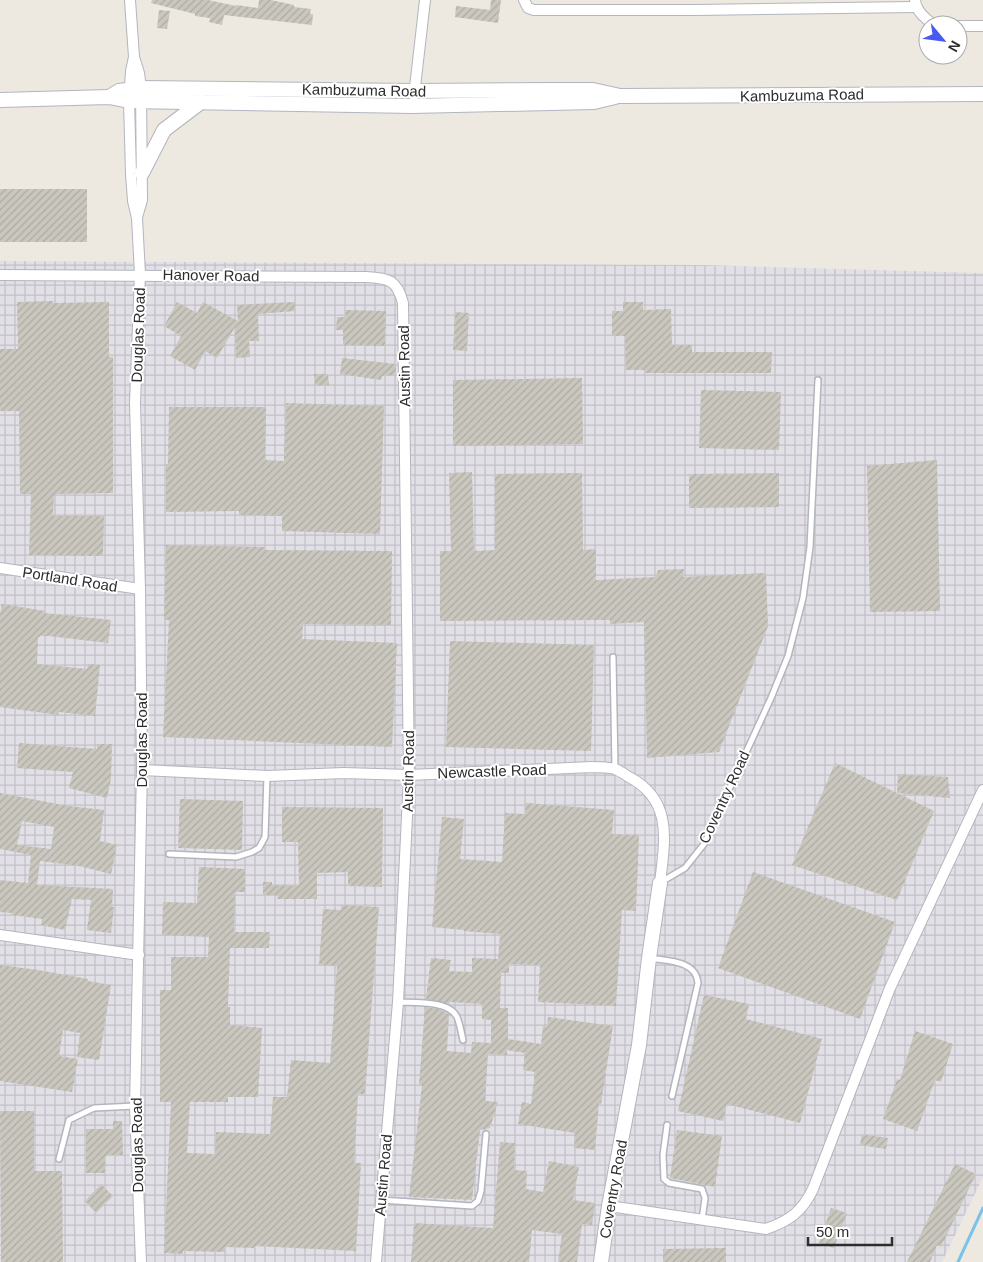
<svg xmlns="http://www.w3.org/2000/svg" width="983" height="1262" font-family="Helvetica,sans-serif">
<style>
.industrial{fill:url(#industrial-grid)}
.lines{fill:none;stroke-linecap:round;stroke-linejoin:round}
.stream{stroke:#79c2e9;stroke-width:3}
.building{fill:url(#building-hatch);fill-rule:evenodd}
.lane-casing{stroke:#b3b5bf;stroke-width:8}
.street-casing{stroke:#b3b5bf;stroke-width:12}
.secondary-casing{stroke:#b3b5bf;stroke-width:16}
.lane{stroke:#fff;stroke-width:5}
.street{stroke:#fff;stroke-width:10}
.secondary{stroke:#fff;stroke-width:14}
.labels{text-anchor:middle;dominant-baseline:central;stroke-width:4;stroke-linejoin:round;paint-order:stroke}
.street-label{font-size:15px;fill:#2d2d2d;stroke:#fff}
</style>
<defs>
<pattern id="industrial-grid" width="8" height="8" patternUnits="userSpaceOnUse" patternTransform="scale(1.25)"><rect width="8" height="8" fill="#e2e0e7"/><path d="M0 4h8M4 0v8" fill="none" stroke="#c2c0c6"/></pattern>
<pattern id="building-hatch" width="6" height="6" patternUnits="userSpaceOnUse" patternTransform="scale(1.25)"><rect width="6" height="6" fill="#c9c7be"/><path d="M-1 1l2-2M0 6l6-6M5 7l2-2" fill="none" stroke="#adaba4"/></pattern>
</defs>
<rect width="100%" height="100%" fill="#ede9e0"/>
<polygon class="industrial" points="0,261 702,265 983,273 983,1177 942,1262 0,1262"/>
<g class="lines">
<polyline class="stream" points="958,1262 983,1208"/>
</g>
<g class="building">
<polygon points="152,0 208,0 236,6 236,5 258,8 259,0 271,0 294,5 294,7 311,9 310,14 313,14 312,25 224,15 222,25 209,22 210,18 195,16 195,14 151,3"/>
<polygon points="491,0 501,0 498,23 455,17 456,6 490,10"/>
<polygon points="159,10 170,11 167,29 157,28"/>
<rect x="0" y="189" width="87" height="53"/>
<polygon points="53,301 53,303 109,302 109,357 113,357 113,493 54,494 53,516 104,516 103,556 29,555 31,494 20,494 19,411 0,411 0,349 18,349 17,302"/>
<polygon points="177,302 197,313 203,302 238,321 237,305 295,302 295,311 258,314 259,341 249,341 250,357 236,358 235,327 217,358 205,351 195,370 170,356 181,336 164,326"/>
<polygon points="623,302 643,302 643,310 671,309 672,345 692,345 692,352 772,352 771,373 644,373 644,370 626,370 625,336 612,336 612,311 623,311"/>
<polygon points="346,310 386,311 385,346 343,345 343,330 336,330 337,317 346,317"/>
<polygon points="455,312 469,313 467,351 453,350"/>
<polygon points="342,358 396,364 396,375 382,376 381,380 340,374"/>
<polygon points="314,374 328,374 329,385 315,386"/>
<polygon points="582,378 583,444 453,446 453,380"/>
<polygon points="701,390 781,392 779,450 699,448"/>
<polygon points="286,403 384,406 380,534 282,531 282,516 239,515 239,511 166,512 166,464 168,464 169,407 266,407 265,460 284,461"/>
<polygon points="937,460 940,611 870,612 867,466"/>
<polygon points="472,472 474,551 495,550 495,474 582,473 583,550 596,549 596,580 656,577 658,570 684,569 683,577 766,573 768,626 719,752 647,758 644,622 610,624 610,620 440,621 440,551 451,551 449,473"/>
<polygon points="779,473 779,507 689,508 689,474"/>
<polygon points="166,545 265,547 265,550 392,551 391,625 303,624 302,639 397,643 392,747 163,737 169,620 164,620"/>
<polygon points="2,604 45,611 44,613 111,620 108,643 40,635 40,637 38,637 37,664 87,669 88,664 100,665 95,716 59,712 58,715 0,707 0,614"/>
<polygon points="450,641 594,645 591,751 446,747"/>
<polygon points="19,743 97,749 97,744 112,744 111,779 107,798 69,788 73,772 17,768"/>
<polygon points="835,763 934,811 897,900 792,865"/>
<polygon points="898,774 948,777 950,798 897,793"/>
<path d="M0,793L68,806L104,810L100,841L117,845L111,874L79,866L40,861L37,885L113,889L112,907H114L111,933L87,930L91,900L72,899L65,930L41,925L42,919L12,915V913L0,912V880L28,883L31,855L0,849ZM22,821L54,827L51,849L17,845Z"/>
<polygon points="180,799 243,801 242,850 178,848"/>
<polygon points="526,803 614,810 612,834 639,835 636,911 622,910 616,1006 538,1002 540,965 509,964 509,973 501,973 500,1008 508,1008 508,1039 541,1044 543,1026 547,1027 548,1017 613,1026 601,1104 599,1103 595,1150 574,1148 575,1133 518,1124 522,1102 531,1104 535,1072 523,1070 525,1053 507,1050 507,1055 488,1054 485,1101 498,1102 490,1128 480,1130 472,1200 409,1197 422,1085 419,1085 425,1007 438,1009 449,1014 447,1051 471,1053 472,1042 491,1043 491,1020 482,1019 482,1004 450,1002 449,1004 426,999 431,958 451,960 449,971 472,972 472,958 498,959 500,934 464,931 464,930 432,927 442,817 464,819 460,859 502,862 505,813 525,814"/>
<polygon points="282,807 383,808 382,887 348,886 348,872 317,873 317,899 277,899 278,895 263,895 263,882 272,882 272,885 299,886 298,842 282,842"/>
<polygon points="199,867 245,869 245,892 235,892 234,932 270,932 269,948 230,948 228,1007 230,1007 230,1025 262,1028 258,1097 228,1097 228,1102 190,1102 187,1153 215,1154 216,1132 270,1134 273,1097 287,1097 291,1060 330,1063 337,966 319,965 323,909 341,910 341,905 379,907 365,1094 358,1094 354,1163 361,1163 356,1251 254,1246 254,1248 225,1247 225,1252 183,1251 183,1254 164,1253 171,1102 160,1102 160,990 171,990 171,957 208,957 209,937 162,935 163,902 197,903"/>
<polygon points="753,872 895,922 860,1019 718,968"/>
<polygon points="0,965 38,970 88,979 88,981 111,985 99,1060 77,1057 80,1033 63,1030 59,1056 78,1059 72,1092 0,1081"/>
<polygon points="704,995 749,1004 746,1019 822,1039 800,1123 727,1104 723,1121 678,1111"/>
<polygon points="915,1031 953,1044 941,1082 935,1080 917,1131 883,1119 897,1079 900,1080"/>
<polygon points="0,1111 34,1111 34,1171 62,1171 63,1262 1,1262"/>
<polygon points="113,1121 122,1121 123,1155 105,1155 105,1173 86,1173 86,1129 113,1129"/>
<polygon points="677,1130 722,1136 715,1187 670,1178"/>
<polygon points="862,1134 888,1138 886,1149 860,1145"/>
<polygon points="500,1142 515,1143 514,1170 527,1171 526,1189 543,1192 549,1161 579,1167 573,1200 595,1203 592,1225 582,1224 577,1262 558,1262 562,1234 532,1230 529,1262 411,1262 414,1223 493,1228"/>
<polygon points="955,1164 976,1174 941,1247 937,1245 930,1262 907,1262"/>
<polygon points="101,1184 113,1196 96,1213 85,1201"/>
<polygon points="831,1208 847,1213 834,1248 819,1243"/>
<polygon points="726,1248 726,1262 663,1262 663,1249"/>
</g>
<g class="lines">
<g class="lane-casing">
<g id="lane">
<polyline points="613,657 615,768"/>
<polyline points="169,854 236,857 252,852 259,848 265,837 267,776"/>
<polyline points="661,882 685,868 704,844 771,698 788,656 803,598 810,547 818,380"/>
<path d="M649,958C667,961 696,960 698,983L672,1096"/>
<path d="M398,1002C414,1003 449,1000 457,1017C460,1024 461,1032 463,1040"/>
<polyline points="667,1125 663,1155 664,1179 669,1183 702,1189 705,1198 702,1220"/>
<polyline points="59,1159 69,1120 94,1108 135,1106"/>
<polyline points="381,1200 472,1206 478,1201 481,1191 486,1134"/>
</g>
</g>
<g class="street-casing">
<g id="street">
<polyline points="130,0 134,57 139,73 141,88 142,200 137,217"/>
<polyline points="524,0 528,8 534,10 695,10 916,7"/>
<path d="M915,0C916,11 926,20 935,25"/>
<polyline points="958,26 983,26"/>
<polyline points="134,57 131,71 129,101 131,174 133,201 137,218 140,274 135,403 140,589 142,770 135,1106 141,1262"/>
<polyline points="414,96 425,0"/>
<path d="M0,275L366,277C389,278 397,280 403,303L409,775L398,1002L376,1262"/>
<polyline points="0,568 140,589"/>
<path d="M142,770L267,776L344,773L409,775L592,767C599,767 608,767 615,769C620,771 624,774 629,777C673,800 665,840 660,883"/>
<polyline points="0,935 139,955"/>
<path d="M609,1206L766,1229C789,1221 802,1212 813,1189L890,988L983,790"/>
</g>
</g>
<g class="secondary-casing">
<g id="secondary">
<polyline points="109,97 119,91 141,88 414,91 554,90 593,90 620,96 983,94"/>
<polyline points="0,100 109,97 129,101 412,106 594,102 615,97"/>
<polyline points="142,173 164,130 201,102"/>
<polyline points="601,1262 609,1206 639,1045 649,958 660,883"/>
</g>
</g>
<use href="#lane" class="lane"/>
<use href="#street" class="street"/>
<use href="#secondary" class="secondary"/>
</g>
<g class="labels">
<g class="street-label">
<text transform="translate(364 90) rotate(1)">Kambuzuma Road</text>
<text transform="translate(802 95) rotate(-1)">Kambuzuma Road</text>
<text transform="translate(211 275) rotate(1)">Hanover Road</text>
<text transform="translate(138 335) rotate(-88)">Douglas Road</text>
<text transform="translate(404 366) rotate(-91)">Austin Road</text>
<text transform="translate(70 579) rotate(9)">Portland Road</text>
<text transform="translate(141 740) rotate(-90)">Douglas Road</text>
<text transform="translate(408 771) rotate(-89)">Austin Road</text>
<text transform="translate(492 771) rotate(-2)">Newcastle Road</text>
<text transform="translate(724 797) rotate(-65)">Coventry Road</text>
<text transform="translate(137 1145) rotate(-91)">Douglas Road</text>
<text transform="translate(383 1175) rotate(-85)">Austin Road</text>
<text transform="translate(613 1189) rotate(-80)">Coventry Road</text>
</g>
</g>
<g transform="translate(943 40) rotate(119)"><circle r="24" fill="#ffffff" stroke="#ababab"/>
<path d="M0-4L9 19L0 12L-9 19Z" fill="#495af1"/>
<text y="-8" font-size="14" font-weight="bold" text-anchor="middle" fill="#2d2d2d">N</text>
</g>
<path d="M808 1237v8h84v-8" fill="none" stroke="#2d2d2d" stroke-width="2.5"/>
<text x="816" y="1237" font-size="15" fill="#2d2d2d" stroke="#ffffff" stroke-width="4" paint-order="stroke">50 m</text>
</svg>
